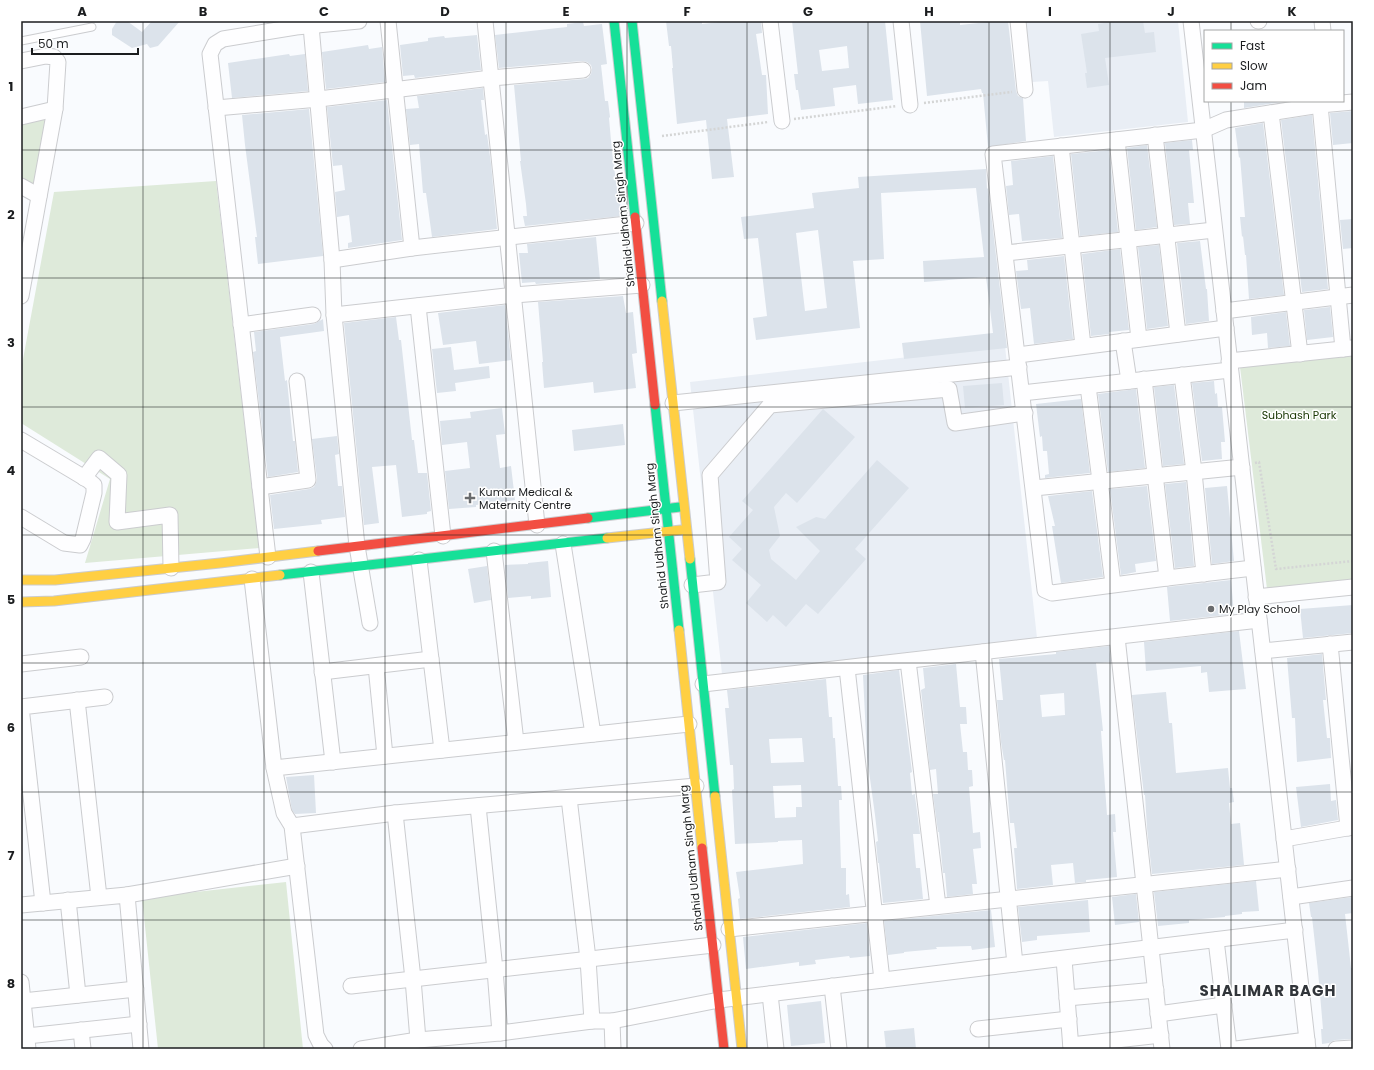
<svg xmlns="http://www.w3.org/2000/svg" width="1374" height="1070" font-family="Poppins,sans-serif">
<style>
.built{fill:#e9eef5}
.green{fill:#deeada}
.building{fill:#dce3eb;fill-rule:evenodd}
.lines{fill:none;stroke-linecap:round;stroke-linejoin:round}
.lane-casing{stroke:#cbcccf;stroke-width:9}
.street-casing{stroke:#cbcccf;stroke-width:17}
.fast-casing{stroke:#cbcccf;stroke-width:11}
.slow-casing{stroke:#cbcccf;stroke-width:11}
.jam-casing{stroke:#cbcccf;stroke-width:11}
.path{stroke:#d4d5d5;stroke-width:2.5;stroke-dasharray:2 2;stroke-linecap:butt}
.lane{stroke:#fefeff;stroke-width:7}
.street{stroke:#fefeff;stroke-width:15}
.fast{stroke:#16e098;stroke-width:9}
.slow{stroke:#ffcf43;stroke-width:9}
.jam{stroke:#f24e42;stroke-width:9}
.grid{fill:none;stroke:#1b1d1f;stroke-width:1;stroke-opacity:0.55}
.poi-dot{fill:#696b6d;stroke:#fff;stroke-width:1.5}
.labels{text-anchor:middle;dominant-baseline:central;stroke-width:3;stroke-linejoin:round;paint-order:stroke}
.street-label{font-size:11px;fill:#1b1d1f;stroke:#fff}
.park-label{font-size:11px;fill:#173601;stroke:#fff}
.poi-label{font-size:11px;fill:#1b1d1f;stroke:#fff;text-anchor:start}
.district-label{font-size:15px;font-weight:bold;letter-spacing:1px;fill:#31353a;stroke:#fff}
.neatline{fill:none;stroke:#1b1d1f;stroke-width:1.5}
.grid-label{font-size:13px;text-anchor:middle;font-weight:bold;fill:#1b1d1f}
</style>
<rect width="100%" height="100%" fill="#f9fbfe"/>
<g class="built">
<polygon points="1025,21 1178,21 1188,122 1054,137 1048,81 1032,82"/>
<polygon points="1005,346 1037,638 722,674 690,382"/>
</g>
<g class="green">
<polygon points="46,119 34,187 21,179 21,124"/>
<polygon points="216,181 259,548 85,563 110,479 21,423 21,370 54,192"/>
<polygon points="1353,356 1353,579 1267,589 1240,367"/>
<polygon points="286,882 303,1049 158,1049 142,898"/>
</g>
<g class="building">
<polygon points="117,21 127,21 142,32 152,21 180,21 158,46 150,48 147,44 132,48 112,35 112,29"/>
<polygon points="666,21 702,21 702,24 730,21 761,21 762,33 756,34 762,75 766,75 768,114 727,119 734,177 712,179 706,120 677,124 672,68 673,68 671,46 669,46"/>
<path d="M792,21H885L893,100L858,104L856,85L833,88L835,106L801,110L798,90H796L794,74H798ZM847,46L849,68L822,71L819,50Z"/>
<polygon points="920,21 960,21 960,25 997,21 1008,21 1016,91 1018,96 1023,98 1026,141 988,147 983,93 982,93 981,89 927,96"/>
<polygon points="1117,21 1143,21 1145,33 1154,32 1156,52 1105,58 1109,85 1087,88 1085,73 1087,73 1081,34 1099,31 1098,24"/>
<polygon points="583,22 584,26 602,24 607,64 601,65 605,101 608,101 610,117 609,118 612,152 619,204 620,203 622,216 525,226 523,216 527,216 526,204 520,161 521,161 514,85 584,79 588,78 591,74 592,69 591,65 587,62 582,61 499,68 495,35 567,27 567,24"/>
<polygon points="477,35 481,70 415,78 414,75 403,76 400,45 428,41 428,38 444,36 445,38"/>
<polygon points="368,45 369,49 382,47 385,82 326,89 322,52"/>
<polygon points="289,54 290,56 305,54 308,91 232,98 228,63"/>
<polygon points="483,88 484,100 481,100 485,135 487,134 491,164 497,229 432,237 426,193 423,193 419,144 410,145 406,109 419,108 417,96"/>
<polygon points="387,100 402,240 348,248 348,243 352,242 349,215 337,217 335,192 345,190 342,165 333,166 327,107"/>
<polygon points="1244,101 1288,101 1244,108"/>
<polygon points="309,109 323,256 258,264 255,237 257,237 245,145 242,115"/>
<polygon points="1353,111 1353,143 1333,145 1330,113"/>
<polygon points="1312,115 1328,289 1302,292 1281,120"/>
<polygon points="1263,123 1284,295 1249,299 1246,255 1245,255 1243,236 1242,237 1240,217 1245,217 1240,157 1239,158 1235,128"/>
<polygon points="1192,140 1193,150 1189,150 1194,203 1188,203 1190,224 1174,225 1165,143"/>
<polygon points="1147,145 1157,227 1136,230 1127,148"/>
<polygon points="1109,150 1118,232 1080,236 1071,154"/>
<polygon points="1053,156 1062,238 1022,241 1019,214 1009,215 1006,186 1013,185 1011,161"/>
<path d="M986,169L987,189L988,188L1007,348L904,359L902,343L993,333L986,277L924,282L923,261L984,257L976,188L881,193L884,259L853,261L860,328L756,340L753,318L767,316L758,238L744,239L741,217L814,208L812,193L859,188L858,177ZM818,230L827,308L805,311L796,233Z"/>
<polygon points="1353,219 1353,248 1343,249 1340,220"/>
<polygon points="596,237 600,279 536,284 535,282 522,283 519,253 528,253 527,244"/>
<polygon points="1200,241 1206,289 1207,289 1209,321 1186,324 1177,243"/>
<polygon points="1159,245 1168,326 1147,329 1138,247"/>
<polygon points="1120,249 1129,330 1109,332 1109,334 1091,336 1082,254"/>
<polygon points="1064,256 1073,339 1034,344 1030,308 1021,309 1016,271 1028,270 1027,260"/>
<polygon points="623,296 626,313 633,312 637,353 632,354 636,388 594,393 593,382 544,388 542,362 543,362 538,302"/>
<polygon points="505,305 511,360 479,364 476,341 443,345 438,313"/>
<polygon points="1330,307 1333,337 1307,340 1304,310"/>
<polygon points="1286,312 1290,346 1268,348 1267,333 1252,335 1251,317"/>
<polygon points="396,317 399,340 401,340 412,440 414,440 418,473 427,473 431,511 427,512 427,514 402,517 396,465 372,467 379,523 364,525 344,323"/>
<polygon points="323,319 324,331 280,337 285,381 287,380 293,441 295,441 298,472 268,477 253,352 256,351 254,332 314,324"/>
<polygon points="451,347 454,370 489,366 490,378 455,383 456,391 437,393 432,349"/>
<polygon points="1214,381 1215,394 1217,393 1218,407 1222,407 1225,442 1221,442 1222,459 1202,461 1192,383"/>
<polygon points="1002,383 1004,405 965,408 963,386"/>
<polygon points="1174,385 1184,464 1163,466 1154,387"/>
<polygon points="1136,389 1145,468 1108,472 1098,394"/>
<polygon points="1081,399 1090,473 1045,478 1045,475 1049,474 1047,451 1043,451 1042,436 1040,437 1036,404"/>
<polygon points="502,408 505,434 496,435 500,468 511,466 515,500 476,505 476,507 449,509 445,471 470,468 467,442 442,445 440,421 471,418 470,412"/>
<polygon points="823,409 855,437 797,503 786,493 774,507 780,536 769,550 771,559 796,580 820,551 796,527 816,517 825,519 877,460 909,488 855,549 866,559 818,614 806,604 786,627 773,615 767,622 746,603 761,585 732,560 742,549 729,537 753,510 742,501"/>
<polygon points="623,424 625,445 574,451 572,430"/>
<polygon points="337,436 339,454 335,455 338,486 342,486 345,517 321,520 322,524 274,529 270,495 309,489 314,487 316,483 317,479 312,439"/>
<polygon points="1186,482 1194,566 1175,568 1165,484"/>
<polygon points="1147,486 1156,561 1135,564 1136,572 1121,575 1110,489"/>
<polygon points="1227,486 1234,561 1212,564 1205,488"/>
<polygon points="1092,491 1103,577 1061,583 1052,526 1055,526 1048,496"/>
<polygon points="548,561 551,597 531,599 531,596 508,598 505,565 528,564 528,563"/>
<polygon points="487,566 491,600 474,603 468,569"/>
<polygon points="1231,580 1234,614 1170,621 1167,587"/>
<polygon points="1353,605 1353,633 1303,638 1300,609"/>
<polygon points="1239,631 1246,689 1209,692 1207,672 1201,673 1201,666 1146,671 1144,642"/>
<path d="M1109,646L1111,662L1096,663L1103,731H1101L1107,815L1115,814L1116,832H1113L1117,877L1086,880V882L1075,883L1073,863L1051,865L1053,885L1017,889L1014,848H1017L1014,823H1010L1005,760H1004L1001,742L997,700H1003L999,659L1056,654V652ZM1064,693L1065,715L1042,717L1040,695Z"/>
<polygon points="1322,654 1326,700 1323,700 1327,738 1330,738 1331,758 1297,762 1295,718 1292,718 1287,658"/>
<polygon points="956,664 960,707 966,707 967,724 960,724 963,752 967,752 968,770 972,770 973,786 969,787 973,833 980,832 981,848 973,849 977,884 972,884 973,894 947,897 945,873 943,873 939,832 938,832 933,794 938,794 936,769 930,770 921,690 925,688 923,668"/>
<polygon points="899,670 912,772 910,773 912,795 915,794 915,796 920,834 913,834 916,868 920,868 923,899 883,903 879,863 878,863 876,842 878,841 875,815 867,757 863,675"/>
<path d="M826,679L829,717H832L833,738H835L838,786H841L842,800H839L841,868H846V895L849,894L850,907L740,919L738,899L740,898L736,872L803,864L802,840L778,841V842L735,844L732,790L734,789L733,765H730L725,708H729L727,690ZM802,738L804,762L771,763L769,739ZM801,785L802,807H796V817L775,818L773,786Z"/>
<polygon points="1166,692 1169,723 1172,723 1176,773 1228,768 1230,788 1232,788 1234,802 1229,803 1231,824 1240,823 1244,865 1152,874 1147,828 1145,795 1144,795 1132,695"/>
<polygon points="314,775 316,813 295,814 292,810 286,777"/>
<polygon points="1330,784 1331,801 1336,800 1338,820 1301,827 1296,787"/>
<polygon points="1256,881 1259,911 1242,912 1242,914 1225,916 1225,917 1189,920 1189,923 1158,926 1154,892"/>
<polygon points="1136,894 1139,922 1115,925 1112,897"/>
<polygon points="1352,897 1353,913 1345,914 1351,968 1353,968 1353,1039 1335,1040 1329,1043 1322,1044 1321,1029 1323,1029 1318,971 1312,917 1311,917 1309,903"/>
<polygon points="1088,900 1090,932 1037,936 1037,940 1022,942 1018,907"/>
<polygon points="991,910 995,947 972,950 971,946 936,947 937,949 904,952 904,953 888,955 884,921"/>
<polygon points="867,923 870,956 850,958 849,956 815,960 816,964 799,966 799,962 746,969 743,937"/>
<polygon points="821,1001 825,1043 791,1046 787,1005"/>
<polygon points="914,1028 916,1049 886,1049 884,1031"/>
</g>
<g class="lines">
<g class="lane-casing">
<polyline id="lane" points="21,41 92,27"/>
</g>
<g class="street-casing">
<g id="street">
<polyline points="388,21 412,248"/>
<polyline points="485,21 537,525"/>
<polyline points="770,21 782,121"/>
<polyline points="901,21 910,105"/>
<polyline points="1018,21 1025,90"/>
<polyline points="1191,21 1308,1049"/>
<polyline points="1258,21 1259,21"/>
<polyline points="1322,21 1323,31"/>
<polyline points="311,26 332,260 334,315 357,546 370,623"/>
<polyline points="21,61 46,56 54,57 58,62 55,109 21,296"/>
<polyline points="1320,105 1343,349"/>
<polyline points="216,108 319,99 491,78 583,70"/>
<polyline points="1271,113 1300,354"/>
<polyline points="21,117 55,109"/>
<polyline points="1155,135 1178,334"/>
<polyline points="1117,140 1139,339"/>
<polyline points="1061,146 1083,346"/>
<polyline points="21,186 39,196"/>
<polyline points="1006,253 1214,230"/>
<polyline points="332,260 412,248 636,223"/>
<polyline points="418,306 443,536"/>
<polyline points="1224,311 1353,295"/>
<polyline points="334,315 514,295 642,285"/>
<polyline points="241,325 313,315"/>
<polyline points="1123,341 1129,381"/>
<polyline points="1018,355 1226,328"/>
<polyline points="1229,361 1352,348"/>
<polyline points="1182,375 1194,472 1204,574"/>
<polyline points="1144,379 1167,578"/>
<polyline points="1088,386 1113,584"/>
<polyline points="1022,393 1230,370"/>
<polyline points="673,403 1019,367"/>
<polyline points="21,440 88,480 94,485 94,493 83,539 80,545 64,543 21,517"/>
<polyline points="84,478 99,458 119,475 117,522 170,515 171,568"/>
<polyline points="260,487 308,480 297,381"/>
<polyline points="1034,488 1242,467"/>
<polyline points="563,544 593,734"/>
<polyline points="494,551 516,742"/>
<polyline points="268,557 210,54 215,44 223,39 296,27 359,21"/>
<polyline points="419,560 442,750"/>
<polyline points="1253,568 1167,578 1052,593 1045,590 993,154 1203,130 1226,120 1320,105 1353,102"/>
<polyline points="311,572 333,762"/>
<polyline points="252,579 274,768 689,724"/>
<polyline points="692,585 718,582 710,475 770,405 949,389 955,423 1025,413"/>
<polyline points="1256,597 1353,587"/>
<polyline points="1117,637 1162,1049"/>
<polyline points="1330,644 1348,828"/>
<polyline points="1263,651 1353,642"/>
<polyline points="983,652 1015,964"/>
<polyline points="908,661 938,906"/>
<polyline points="21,664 81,657"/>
<polyline points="376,666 385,756"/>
<polyline points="847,668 882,980"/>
<polyline points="322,672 431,659"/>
<polyline points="703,684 1259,620"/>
<polyline points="77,700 99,897"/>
<polyline points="274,768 284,813 292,826 316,1035 321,1045 325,1049"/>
<polyline points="569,798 588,959 592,1021"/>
<polyline points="478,806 495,970 500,1033"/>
<polyline points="395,813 413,979 418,1040"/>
<polyline points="292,826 395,813 696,786"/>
<polyline points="1284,839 1353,827"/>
<polyline points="127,895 297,866"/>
<polyline points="1291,897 1353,888"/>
<polyline points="68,900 78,995"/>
<polyline points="43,903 21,707 105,697"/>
<polyline points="21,905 127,895 141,1049"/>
<polyline points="729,929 1288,869"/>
<polyline points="1216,940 1229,1049"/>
<polyline points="1064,959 1071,1049"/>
<polyline points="21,982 28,1049"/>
<polyline points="351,986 713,945"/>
<polyline points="832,986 839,1049"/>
<polyline points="770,994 776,1049"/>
<polyline points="1067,998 1156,990"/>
<polyline points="23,1001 136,989"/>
<polyline points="1158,1014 1224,1005"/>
<polyline points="612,1021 613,1049"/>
<polyline points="978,1029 1069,1019"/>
<polyline points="81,1030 83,1049"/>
<polyline points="27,1036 139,1024"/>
<polyline points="1071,1045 1161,1035"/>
<polyline points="361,1049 418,1040 500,1033 592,1021 612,1021 719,1000 1295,930"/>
<polyline points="1236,1049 1307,1040"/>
<polyline points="1336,1049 1353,1048"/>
</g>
</g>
<g class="fast-casing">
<g id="fast">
<polyline points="614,21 635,217"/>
<polyline points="632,21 662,301"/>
<polyline points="655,405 679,630"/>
<polyline points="588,518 680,507"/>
<polyline points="690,559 715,796"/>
<polyline points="280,575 607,538"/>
</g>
</g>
<g class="slow-casing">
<g id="slow">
<polyline points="662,301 690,559"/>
<polyline points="607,538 681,530"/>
<polyline points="21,580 55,580 220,563 318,551"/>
<polyline points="21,602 54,601 280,575"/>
<polyline points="679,630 702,848"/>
<polyline points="715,796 742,1049"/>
</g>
</g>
<g class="jam-casing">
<g id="jam">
<polyline points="635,217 655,405"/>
<polyline points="318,551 588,518"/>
<polyline points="702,848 724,1049"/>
</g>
</g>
<g class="path">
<polyline points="924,103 1012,92"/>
<polyline points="794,119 897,106"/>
<polyline points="662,136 768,122"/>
<polyline points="1255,463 1259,462 1276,569 1353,561"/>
</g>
<use href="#lane" class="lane"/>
<use href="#street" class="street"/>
<use href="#fast" class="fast"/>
<use href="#slow" class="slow"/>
<use href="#jam" class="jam"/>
</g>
<path class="grid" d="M143,21V1049M264,21V1049M385,21V1049M506,21V1049M627,21V1049M747,21V1049M868,21V1049M989,21V1049M1110,21V1049M1231,21V31M1231,101V1049M21,150H1353M21,278H1353M21,407H1353M21,535H1353M21,663H1353M21,792H1353M21,920H1353"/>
<g class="poi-dot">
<path d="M468 492h4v4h4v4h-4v4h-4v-4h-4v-4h4z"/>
<circle cx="1211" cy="609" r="4"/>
</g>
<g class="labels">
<g class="street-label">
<text transform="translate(623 214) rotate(-96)">Shahid Udham Singh Marg</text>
<text transform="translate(657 536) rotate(-96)">Shahid Udham Singh Marg</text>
<text transform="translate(691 858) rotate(-96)">Shahid Udham Singh Marg</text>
</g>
<g class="park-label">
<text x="1299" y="415">Subhash Park</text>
</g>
<g class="poi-label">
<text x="479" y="492">Kumar Medical &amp;<tspan x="479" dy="13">Maternity Centre</tspan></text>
<text x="1219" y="609">My Play School</text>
</g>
<g class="district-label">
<text x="1268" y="990">SHALIMAR BAGH</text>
</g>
</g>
<rect width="1374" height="1070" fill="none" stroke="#ffffff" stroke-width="44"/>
<rect x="1204" y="30" width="140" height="72" fill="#ffffff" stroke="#a4a5a5"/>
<rect x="1212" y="43" width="20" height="6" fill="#16e098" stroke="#a4a5a5"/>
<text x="1240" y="50" font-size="12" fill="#1b1d1f">Fast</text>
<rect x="1212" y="63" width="20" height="6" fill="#ffcf43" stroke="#a4a5a5"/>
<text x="1240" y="70" font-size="12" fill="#1b1d1f">Slow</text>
<rect x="1212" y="83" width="20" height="6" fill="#f24e42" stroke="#a4a5a5"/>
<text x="1240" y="90" font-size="12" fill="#1b1d1f">Jam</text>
<path d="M32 48v6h106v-6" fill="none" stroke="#1b1d1f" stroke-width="2"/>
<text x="38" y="48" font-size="12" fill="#1b1d1f" stroke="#ffffff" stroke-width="3" paint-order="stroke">50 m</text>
<rect x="22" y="22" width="1330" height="1026" class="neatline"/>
<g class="grid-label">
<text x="82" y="16">A</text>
<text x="203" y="16">B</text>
<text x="324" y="16">C</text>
<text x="445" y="16">D</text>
<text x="566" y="16">E</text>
<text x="687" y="16">F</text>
<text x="808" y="16">G</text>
<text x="929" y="16">H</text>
<text x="1050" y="16">I</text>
<text x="1171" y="16">J</text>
<text x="1292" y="16">K</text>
<text x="11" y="91">1</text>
<text x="11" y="219">2</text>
<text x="11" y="347">3</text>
<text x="11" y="475">4</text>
<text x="11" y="604">5</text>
<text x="11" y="732">6</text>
<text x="11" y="860">7</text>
<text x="11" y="988">8</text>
</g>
</svg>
